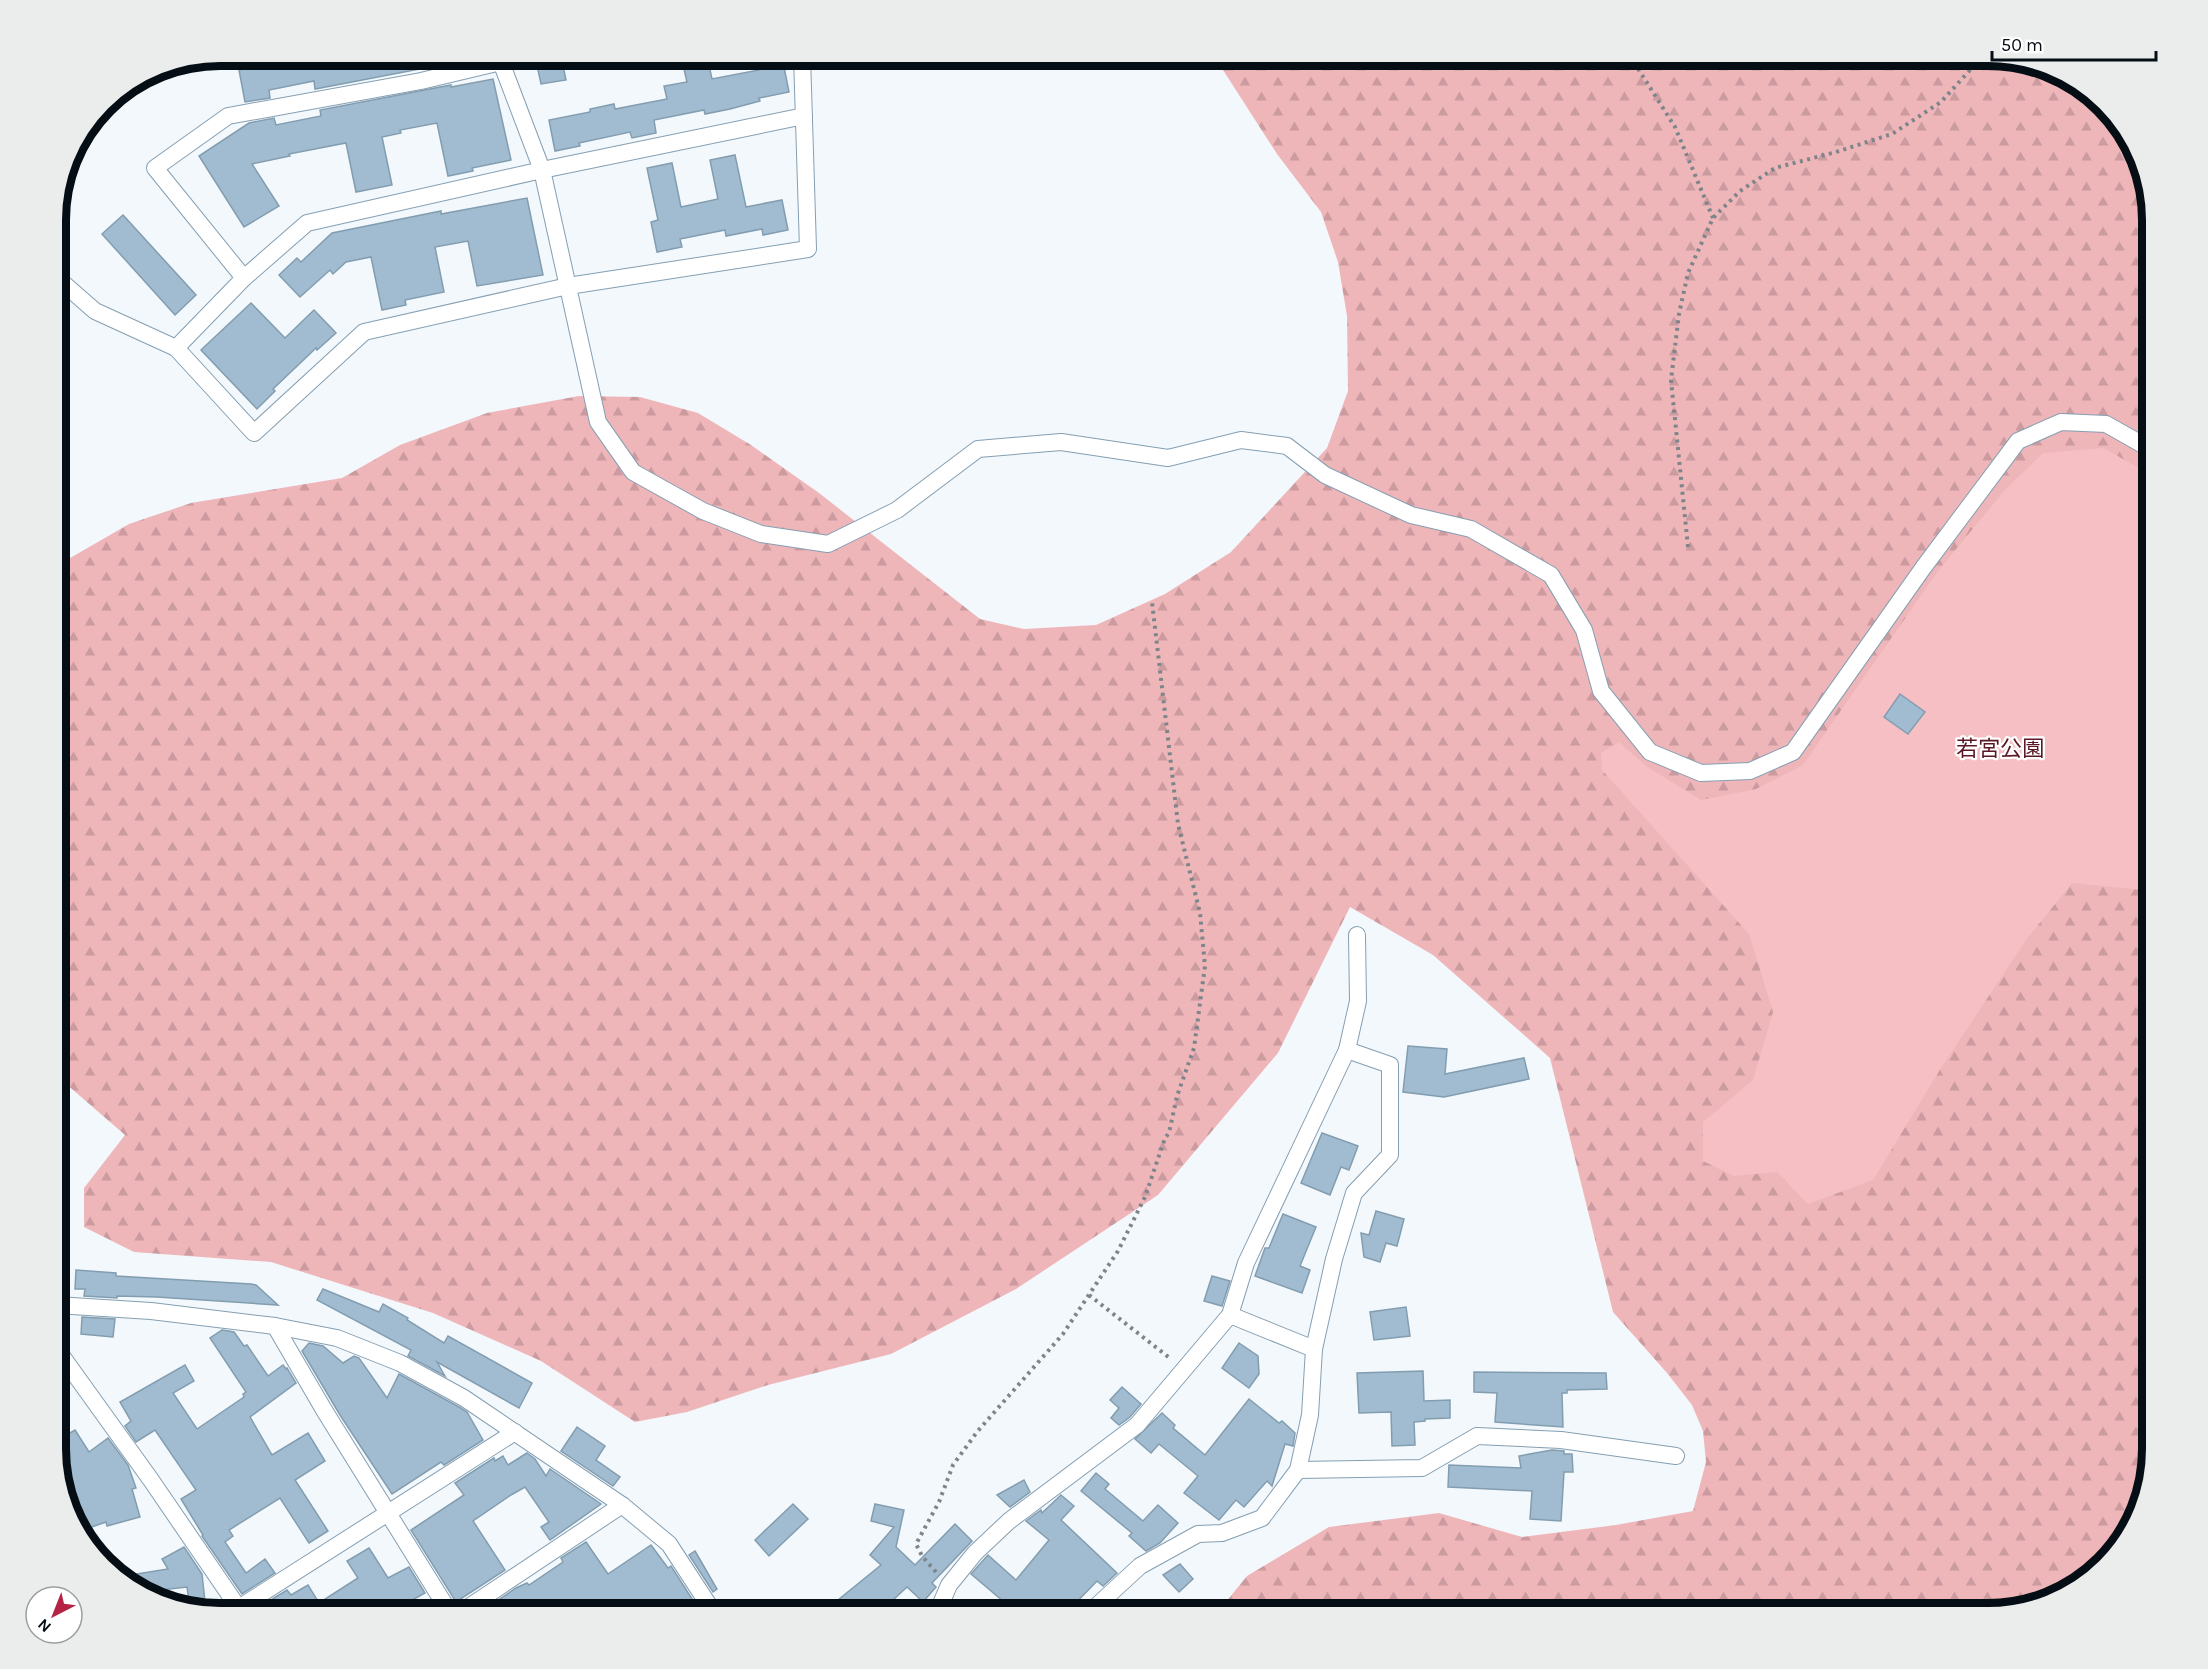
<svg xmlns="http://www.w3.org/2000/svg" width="2208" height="1669" font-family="Karla,'Noto Sans JP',sans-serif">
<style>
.forest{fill:url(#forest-firs)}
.park{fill:#f5bfc3}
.building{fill:#a1bcd0;stroke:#839db0;stroke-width:1.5}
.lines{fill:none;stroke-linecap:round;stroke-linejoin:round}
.minor-casing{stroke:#859fb2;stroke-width:18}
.path{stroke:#7e858a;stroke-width:4;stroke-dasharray:3 4.5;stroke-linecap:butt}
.minor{stroke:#fff;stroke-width:16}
.labels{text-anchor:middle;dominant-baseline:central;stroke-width:4.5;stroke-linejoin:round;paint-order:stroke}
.park-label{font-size:22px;fill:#591823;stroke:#fff}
.rim{fill:none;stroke:#050e14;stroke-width:8}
</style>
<defs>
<pattern id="forest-firs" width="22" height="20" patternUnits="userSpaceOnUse" patternTransform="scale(1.5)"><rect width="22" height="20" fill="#efb6ba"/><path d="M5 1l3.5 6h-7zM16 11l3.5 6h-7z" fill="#cb9b9f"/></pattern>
</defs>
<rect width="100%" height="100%" fill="#f2f8fc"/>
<polygon class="forest" points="1214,56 1989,56 2041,64 2089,90 2136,147 2152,219 2152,1450 2144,1502 2118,1550 2061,1597 1988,1613 1217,1613 1247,1576 1329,1527 1439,1513 1522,1537 1616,1525 1693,1511 1706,1462 1703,1431 1692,1405 1667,1373 1613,1312 1550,1058 1433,955 1350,907 1278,1053 1158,1195 1016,1289 891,1354 768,1385 687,1412 635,1422 541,1361 433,1313 271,1262 134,1252 84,1227 84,1188 125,1135 65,1083 56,1086 56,567 58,565 129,524 191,503 342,478 400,445 487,413 579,396 640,397 698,413 751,445 819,493 980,619 1024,629 1096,625 1165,594 1231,552 1327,448 1348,391 1347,316 1338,262 1321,212 1277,154"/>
<polygon class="park" points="2103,448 2152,475 2152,891 2072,883 2026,940 1941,1068 1873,1180 1808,1204 1777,1172 1734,1176 1703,1161 1703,1122 1753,1080 1773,1012 1749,934 1602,770 1601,753 1619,742 1646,766 1701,800 1756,789 1803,765 1938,571 2004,491 2043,453"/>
<g class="building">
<polygon points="275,56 445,56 446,64 315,89 314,81 269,90 270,98 245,102 239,70 277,63"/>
<polygon points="535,56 561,56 566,80 541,84"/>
<polygon points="681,56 707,56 712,79 759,70 758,67 783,62 789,92 759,98 760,101 730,109 705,114 704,110 654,120 656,133 632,138 630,132 579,143 580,146 555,151 549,120 590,112 590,109 614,104 615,109 667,99 664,86 687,82"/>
<polygon points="493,79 511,160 472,168 473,171 448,176 437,123 400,130 401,133 382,137 392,185 356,192 346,143 289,154 290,156 252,164 279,206 244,227 199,156 249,123 274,118 276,125 321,116 320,110 451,85 451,87"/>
<polygon points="735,155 746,207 782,200 788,230 763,235 762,229 726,236 725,230 680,239 682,247 657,252 651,222 658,220 647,168 672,163 681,207 718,199 710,160"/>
<polygon points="527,198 543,275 477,286 468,241 435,247 444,292 405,300 406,305 382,310 371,257 346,262 333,274 330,270 300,297 279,275 297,258 301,262 332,233 441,211 441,214"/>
<polygon points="123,215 196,295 175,315 102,234"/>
<polygon points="251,303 285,338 314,310 336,333 317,350 316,348 273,389 275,391 257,409 201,350"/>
<polygon points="1900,694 1925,712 1908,734 1884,717"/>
<polygon points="1408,1046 1447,1049 1445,1074 1524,1058 1529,1079 1444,1097 1403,1092"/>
<polygon points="1322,1133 1358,1146 1349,1170 1341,1167 1330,1195 1301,1183"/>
<polygon points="1376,1211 1404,1219 1397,1246 1386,1243 1380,1262 1364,1257 1361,1233 1369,1235"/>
<polygon points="1283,1214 1316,1227 1300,1266 1310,1270 1302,1293 1255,1276 1265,1248 1269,1248"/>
<polygon points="76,1270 116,1273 116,1276 251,1284 256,1285 278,1305 157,1297 117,1296 117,1298 84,1296 85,1289 75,1289"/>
<polygon points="1212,1276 1230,1281 1222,1306 1204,1301"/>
<polygon points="323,1289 379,1312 383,1304 408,1318 407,1320 444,1343 448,1336 532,1383 519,1408 437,1362 445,1376 408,1356 411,1350 317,1300"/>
<polygon points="1406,1307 1410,1336 1374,1340 1370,1312"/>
<polygon points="82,1317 115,1319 113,1337 81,1334"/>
<polygon points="222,1330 234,1332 244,1346 247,1345 268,1376 283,1365 286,1369 287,1368 296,1383 250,1417 272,1455 308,1433 325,1461 295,1480 328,1531 309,1543 280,1498 229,1530 233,1536 225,1542 246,1573 265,1559 275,1573 242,1594 202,1536 203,1535 181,1499 196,1490 155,1430 136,1442 125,1426 131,1421 120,1402 185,1365 194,1381 173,1393 197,1429 244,1397 243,1394 246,1392 210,1338"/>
<polygon points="309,1343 323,1346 343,1363 354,1356 359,1358 387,1398 399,1374 459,1407 467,1412 483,1440 444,1465 441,1462 392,1494 340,1415 302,1351"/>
<polygon points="1239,1343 1258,1356 1259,1374 1249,1388 1222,1368"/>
<polygon points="1423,1371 1424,1401 1450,1400 1450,1418 1425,1419 1425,1421 1414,1422 1415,1445 1392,1446 1391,1412 1359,1413 1357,1373"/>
<polygon points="1474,1372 1606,1373 1607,1389 1567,1390 1567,1393 1562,1393 1563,1427 1495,1422 1497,1393 1474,1392"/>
<polygon points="1122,1387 1141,1404 1130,1417 1119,1425 1111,1418 1119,1408 1110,1400"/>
<polygon points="1249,1399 1279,1423 1282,1421 1295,1433 1293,1446 1285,1444 1272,1486 1267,1481 1244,1507 1236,1500 1219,1520 1184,1493 1198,1476 1159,1444 1151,1453 1135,1439 1162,1413 1175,1425 1173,1428 1205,1455"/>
<polygon points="577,1427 605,1446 596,1460 620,1477 613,1486 561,1451"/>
<polygon points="75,1430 89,1452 108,1438 128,1465 136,1488 132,1489 140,1517 107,1526 106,1522 80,1531 73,1522 66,1498 76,1494 57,1465 56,1441"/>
<polygon points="1552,1450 1564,1451 1564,1454 1572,1454 1573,1472 1564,1472 1561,1521 1530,1519 1532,1491 1448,1487 1449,1465 1521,1468 1519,1456"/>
<polygon points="527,1453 535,1459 546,1476 550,1469 601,1504 550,1540 541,1527 549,1522 525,1487 511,1495 473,1521 505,1570 456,1602 411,1530 464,1495 455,1483 494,1458 495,1461 503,1456 508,1465"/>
<polygon points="1096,1473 1109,1484 1105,1489 1143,1521 1158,1505 1178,1523 1160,1543 1146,1551 1129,1536 1132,1533 1081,1491"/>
<polygon points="1024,1480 1030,1492 1010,1507 997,1495"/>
<polygon points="1061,1495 1074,1506 1061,1520 1117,1573 1103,1586 1097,1581 1066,1613 1017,1613 971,1574 988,1555 1016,1580 1049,1540 1026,1521 1041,1510 1042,1513"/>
<polygon points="793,1504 808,1519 769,1556 755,1540"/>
<polygon points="875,1504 904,1510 896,1547 915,1565 955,1524 972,1541 932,1583 936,1587 923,1602 907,1587 879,1613 822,1613 881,1565 870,1555 894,1527 871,1521"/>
<polygon points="586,1542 608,1574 651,1545 668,1568 671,1566 694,1602 675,1613 524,1613 518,1605 505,1613 497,1613 491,1605 516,1588 527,1583 529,1585 563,1562 561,1558"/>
<polygon points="184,1547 202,1574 206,1611 190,1609 187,1587 143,1592 118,1577 168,1569 162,1559"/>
<polygon points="369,1548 388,1578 409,1567 425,1593 389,1613 384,1606 372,1613 261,1613 280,1602 266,1603 287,1590 291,1595 308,1585 319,1603 358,1578 347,1561"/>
<polygon points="695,1551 717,1589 713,1592 689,1555"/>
<polygon points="1180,1564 1193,1579 1179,1592 1163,1575"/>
</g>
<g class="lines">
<g class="minor-casing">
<g id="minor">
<polyline points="497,56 501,62 542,170 598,422 633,472 703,511 761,534 828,544 897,510 978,449 1061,442 1168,458 1241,440 1287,446 1325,475 1411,515 1471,529 1551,575 1584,630 1601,691 1650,752 1701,773 1750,771 1793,752 1923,568 2018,441 2061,422 2106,424 2152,450"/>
<polyline points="56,277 95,311 176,348 254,433 364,332 568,286 808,249 802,56"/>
<polyline points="244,278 155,168 228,116 421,81 501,62"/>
<polyline points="176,348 244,278 307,223 542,170 804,116"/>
<polyline points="56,1305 151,1311 275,1326 337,1338 400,1363 464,1398 622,1505 669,1544 714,1613"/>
<polyline points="1230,1315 1314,1349"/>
<polyline points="275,1326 324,1410 450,1613"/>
<polyline points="56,1348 151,1480 242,1613"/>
<polyline points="1298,1470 1310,1415 1314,1349 1334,1259 1354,1193 1390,1155 1390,1065 1347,1050"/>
<polyline points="231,1613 515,1432"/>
<polyline points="460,1613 622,1505"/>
<polyline points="937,1613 949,1585 975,1553 1009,1521 1137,1425 1230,1315 1246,1263 1347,1050 1358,1001 1357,935"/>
<polyline points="1089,1613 1140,1566 1198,1534 1222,1533 1262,1518 1298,1470 1422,1468 1477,1436 1561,1440 1676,1456"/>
</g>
</g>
<g class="path">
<polyline points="1630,56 1675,127 1713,218"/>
<polyline points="1688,547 1671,380 1679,314 1688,273 1713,218 1740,191 1775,168 1836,152 1892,134 1941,102 1970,70 1978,56"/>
<polyline points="1089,1295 1171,1359"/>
<polyline points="936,1572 922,1556 916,1544 939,1502 953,1465 977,1432 1063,1334 1118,1251 1145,1197 1165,1138 1169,1133 1177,1096 1194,1048 1205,966 1200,913 1178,824 1152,602"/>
</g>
<use href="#minor" class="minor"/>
</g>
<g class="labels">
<g class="park-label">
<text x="2000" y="749">若宮公園</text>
</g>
</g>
<path d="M0 0H2208V1669H0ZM220 66H1988A154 154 0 0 1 2142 220V1449A154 154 0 0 1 1988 1603H220A154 154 0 0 1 66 1449V220A154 154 0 0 1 220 66Z" fill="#ebecec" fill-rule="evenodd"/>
<path class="rim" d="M220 66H1988A154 154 0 0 1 2142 220V1449A154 154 0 0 1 1988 1603H220A154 154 0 0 1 66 1449V220A154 154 0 0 1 220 66Z"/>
<g transform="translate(54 1615) rotate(222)"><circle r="28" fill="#ffffff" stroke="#9b9fa1" stroke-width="1.5"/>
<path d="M0-4.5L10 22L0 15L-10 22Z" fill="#b42244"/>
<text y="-9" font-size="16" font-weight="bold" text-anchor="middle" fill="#050e14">N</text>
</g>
<path d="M1992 51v9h164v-9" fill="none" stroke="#050e14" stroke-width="3"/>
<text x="2001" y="51" font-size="18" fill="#050e14" stroke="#ffffff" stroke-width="4.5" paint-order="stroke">50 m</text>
</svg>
